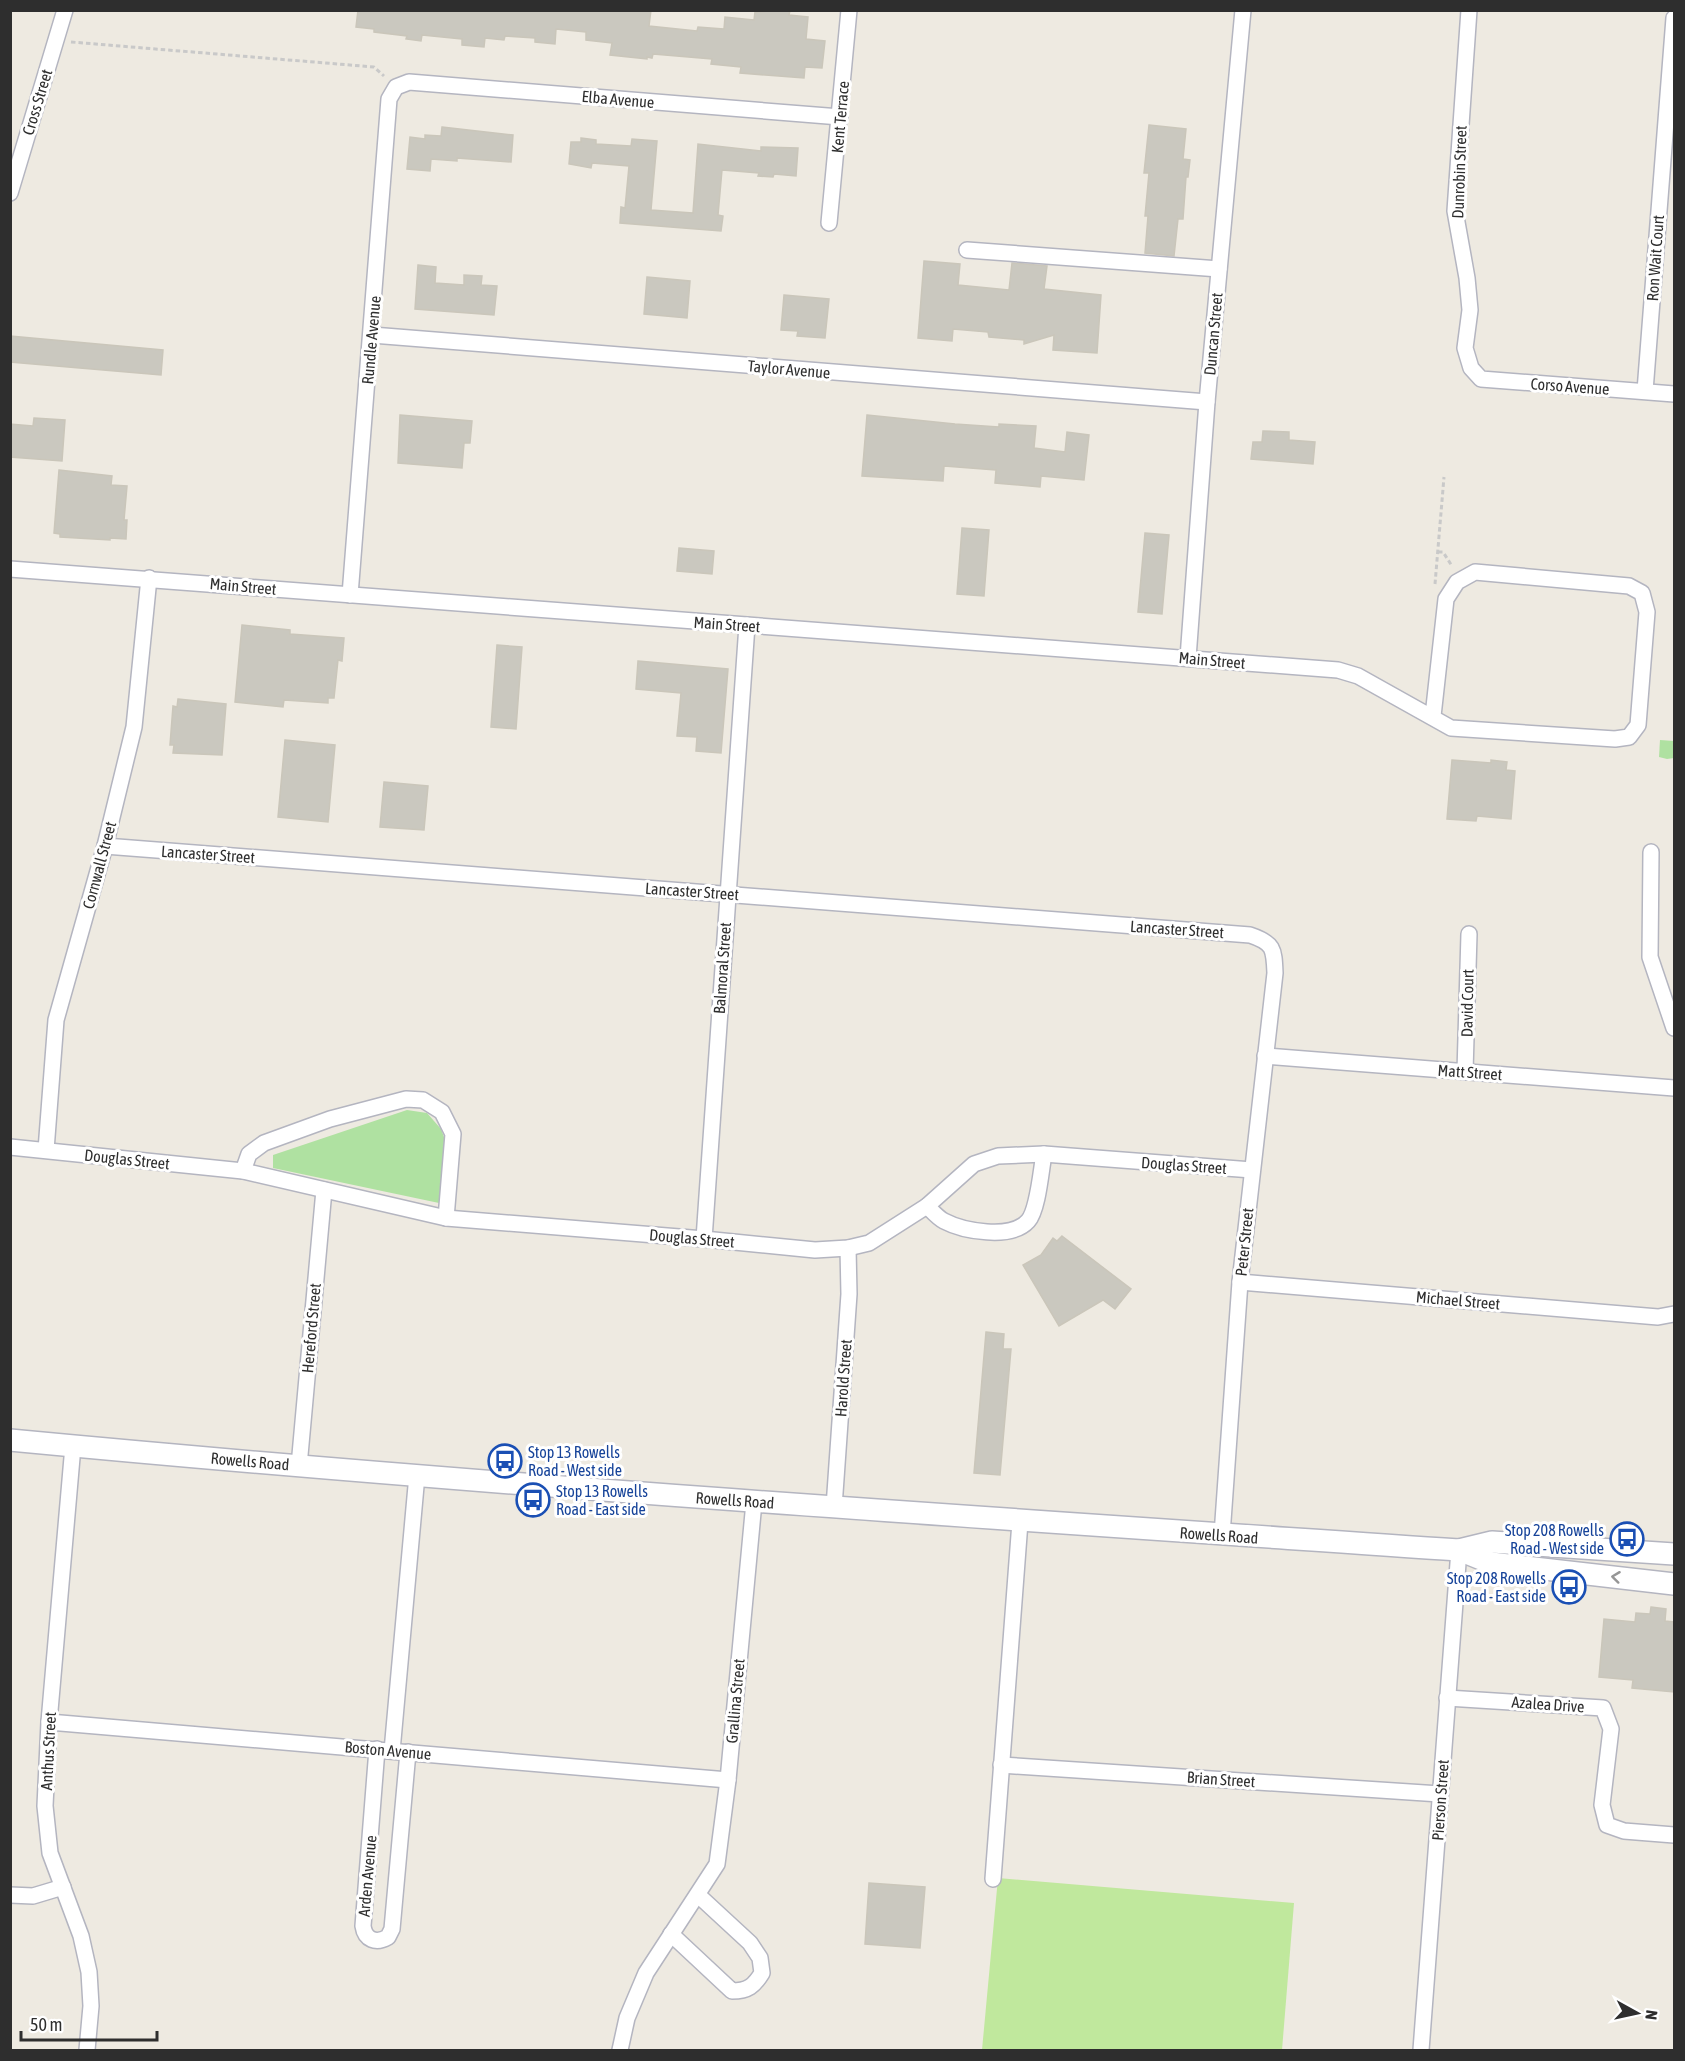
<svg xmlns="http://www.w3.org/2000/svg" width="1685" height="2061" font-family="'Asap Condensed',sans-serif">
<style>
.green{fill:#afe1a1}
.pitch{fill:#c0e89d}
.building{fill:#cac8bf;stroke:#cac6ba;stroke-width:1.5}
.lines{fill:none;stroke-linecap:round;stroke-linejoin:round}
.minor-casing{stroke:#b4b5c0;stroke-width:18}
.secondary-casing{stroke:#b4b5c0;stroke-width:24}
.path{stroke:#c9c9c9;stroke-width:3;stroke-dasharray:4.5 3;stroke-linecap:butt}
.minor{stroke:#fff;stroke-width:15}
.secondary{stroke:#fff;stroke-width:21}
.oneway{stroke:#969696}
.labels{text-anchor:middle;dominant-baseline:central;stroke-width:6;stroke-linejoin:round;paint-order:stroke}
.street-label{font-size:16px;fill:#2e2e2e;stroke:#fff}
.transit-label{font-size:16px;fill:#164399;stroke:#fff;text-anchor:start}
</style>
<rect width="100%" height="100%" fill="#eeeae1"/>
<g class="green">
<polygon points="1660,740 1674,741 1674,758 1667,759 1659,757"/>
<polygon points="407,1110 427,1113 441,1129 447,1145 439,1203 273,1168 273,1155"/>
</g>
<polygon class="pitch" points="998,1878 1294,1903 1282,2050 982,2050"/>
<g class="building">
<polygon points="358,10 651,10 649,26 697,31 698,27 724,29 725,17 754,20 755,12 790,10 789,15 808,17 806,39 825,41 822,68 805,67 804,78 740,73 741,67 711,64 712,59 653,54 652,58 647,57 647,59 610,55 612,43 586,40 586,32 556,29 555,44 535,42 535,38 505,36 504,40 485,38 484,47 462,45 462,39 422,35 421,41 406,39 407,36 374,32 374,29 356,27"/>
<polygon points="1149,125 1186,129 1183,159 1190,160 1188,177 1186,177 1183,219 1178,219 1174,256 1145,253 1148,216 1145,216 1149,173 1144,173"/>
<polygon points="442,127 513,135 511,162 457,158 457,161 431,159 430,171 407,169 410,137 425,139 425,135 441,136"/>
<polygon points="581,138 596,140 596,144 631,146 632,139 657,141 651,210 693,213 698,144 761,151 761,147 798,148 796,176 774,174 773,177 758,176 759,173 722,170 718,215 723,216 721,231 620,223 621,207 625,208 629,166 592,163 591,168 569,164 571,142 581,142"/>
<polygon points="924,261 960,264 958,285 1009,290 1012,263 1047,266 1044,289 1101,295 1097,353 1053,350 1054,335 1024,344 1024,340 989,337 988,332 953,329 952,341 918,338"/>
<polygon points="418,265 436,267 435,283 464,285 464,275 482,276 481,285 497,286 494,315 415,309"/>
<polygon points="647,277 690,281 687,318 644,314"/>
<polygon points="784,295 829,299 825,338 797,336 798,331 781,330"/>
<polygon points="10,336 163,350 161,375 10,362"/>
<polygon points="400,415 472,421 470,443 464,443 462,468 398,463"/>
<polygon points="867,415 955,424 999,427 999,424 1036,426 1034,448 1065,452 1067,432 1089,435 1084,480 1041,476 1040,487 995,483 996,470 944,466 943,481 862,476"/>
<polygon points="34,418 65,420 62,461 10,457 10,424 33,426"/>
<polygon points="1263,431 1289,432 1289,440 1315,442 1313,464 1251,459 1253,442 1262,442"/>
<polygon points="59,470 112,476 111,485 127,486 124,520 127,520 126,539 110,538 110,540 60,537 60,534 54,533"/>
<polygon points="962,528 989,530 984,596 957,594"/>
<polygon points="1145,533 1169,535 1162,614 1138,612"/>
<polygon points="679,548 714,551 712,574 677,571"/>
<polygon points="242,625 290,630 290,634 344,638 342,661 338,660 334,698 328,698 328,703 284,700 283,707 235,702"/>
<polygon points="497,645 522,647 516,729 491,727"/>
<polygon points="638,661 728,669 721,753 696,751 697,737 677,736 681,693 636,689"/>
<polygon points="178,699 226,704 222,755 173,753 174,745 170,745 173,706 177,707"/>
<polygon points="285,740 335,745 328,822 278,817"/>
<polygon points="1452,760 1491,763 1491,760 1507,762 1506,770 1515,771 1511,819 1477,816 1476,821 1447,819"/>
<polygon points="384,782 428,786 424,830 380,827"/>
<polygon points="1062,1236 1131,1289 1115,1309 1103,1300 1059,1326 1023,1265 1041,1255 1053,1238 1057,1241"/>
<polygon points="986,1332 1004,1334 1003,1349 1011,1349 1000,1475 974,1473"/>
<polygon points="1651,1607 1666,1609 1665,1621 1674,1622 1674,1692 1632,1688 1633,1680 1599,1677 1604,1619 1635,1622 1636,1613 1650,1614"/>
<polygon points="869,1883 925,1887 920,1948 865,1944"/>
</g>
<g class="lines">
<g class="minor-casing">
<g id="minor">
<polyline points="1469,10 1455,211 1467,278 1470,310 1465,348 1471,368 1481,379 1674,394"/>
<polyline points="10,193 65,10"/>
<polyline points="829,223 849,10"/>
<polyline points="967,250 1219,269"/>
<polyline points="372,335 1207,402"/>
<polyline points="1645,391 1674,18"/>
<polyline points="10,569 1338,670 1358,676 1451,728 1615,739 1629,737 1638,725 1647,612 1642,593 1629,586 1475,572 1457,582 1446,599 1433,716"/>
<polyline points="350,595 389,99 396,87 409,82 840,117"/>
<polyline points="1188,658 1207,402 1243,10"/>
<path d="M105,846L1250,935C1274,943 1274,949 1275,973L1240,1282L1222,1535"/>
<polyline points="1651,852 1650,957 1674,1028"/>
<polyline points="1265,1056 1674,1088"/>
<polyline points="1465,1072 1469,934"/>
<polyline points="10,1147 243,1171 446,1218 704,1239 815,1250 848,1248 869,1243 927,1206 974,1164 998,1156 1044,1154 1252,1170"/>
<polyline points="46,1150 56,1020 105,846 134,727 149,578"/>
<polyline points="243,1171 249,1154 264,1143 330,1119 406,1099 423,1100 442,1112 453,1134 446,1218"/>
<path d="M927,1206C932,1211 938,1218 944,1221C963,1231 1011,1240 1028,1221C1038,1210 1041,1170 1044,1154"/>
<polyline points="704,1239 747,625"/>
<polyline points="1240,1282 1658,1317 1674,1314"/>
<polyline points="73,1446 49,1722 45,1806 50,1853 81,1936 89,1972 91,2006 87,2050"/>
<polyline points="299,1466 324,1190"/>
<polyline points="834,1507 849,1294 848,1248"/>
<polyline points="1447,1698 1603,1708 1611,1729 1602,1805 1607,1825 1624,1831 1674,1835"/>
<polyline points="49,1722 728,1780"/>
<path d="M377,1749L363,1926C365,1940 376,1944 388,1937L392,1929L408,1752"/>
<polyline points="392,1751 417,1475"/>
<polyline points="1001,1765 1440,1794"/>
<polyline points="993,1879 1020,1522"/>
<polyline points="10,1895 33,1896 63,1887"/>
<path d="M671,1934L732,1991C748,1991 754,1986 762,1973L760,1958L750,1943L698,1895"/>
<polyline points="620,2050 627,2018 646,1973 717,1864 728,1780 754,1502"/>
<polyline points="1421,2050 1459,1550"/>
</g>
</g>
<g class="secondary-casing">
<g id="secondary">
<path d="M10,1440C493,1486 976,1517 1459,1550L1491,1563L1674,1584"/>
<polyline points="1459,1550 1492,1542 1674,1554"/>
</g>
</g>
<g class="path">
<polyline points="71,42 374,67 384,76"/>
<polyline points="1438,552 1443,552 1452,566"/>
<polyline points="1435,584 1444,477"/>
</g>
<use href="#minor" class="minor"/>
<use href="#secondary" class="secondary"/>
</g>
<defs><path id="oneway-chevron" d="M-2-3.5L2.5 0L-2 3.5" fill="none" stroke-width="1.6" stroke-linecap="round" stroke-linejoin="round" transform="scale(1.5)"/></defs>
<use class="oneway" href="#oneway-chevron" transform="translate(1616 1577) rotate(-173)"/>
<defs>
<g id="bus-ring" transform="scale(1.725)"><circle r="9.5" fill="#fff" stroke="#1a4fb4" stroke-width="1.5"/><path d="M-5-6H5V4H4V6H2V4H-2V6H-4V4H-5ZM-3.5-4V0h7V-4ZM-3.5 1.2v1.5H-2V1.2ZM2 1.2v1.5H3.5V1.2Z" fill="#1a4fb4"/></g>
</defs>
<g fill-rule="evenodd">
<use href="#bus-ring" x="505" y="1461"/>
<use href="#bus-ring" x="533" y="1500"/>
<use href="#bus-ring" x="1627" y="1539"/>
<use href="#bus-ring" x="1569" y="1587"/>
</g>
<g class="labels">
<g class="street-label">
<text transform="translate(618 99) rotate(5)">Elba Avenue</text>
<text transform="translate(37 102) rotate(-73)">Cross Street</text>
<text transform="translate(840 117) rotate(-85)">Kent Terrace</text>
<text transform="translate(1459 172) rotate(-88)">Dunrobin Street</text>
<text transform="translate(1655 258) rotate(-86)">Ron Wait Court</text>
<text transform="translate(1213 334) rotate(-85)">Duncan Street</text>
<text transform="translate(371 340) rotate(-85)">Rundle Avenue</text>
<text transform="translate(789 369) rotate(5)">Taylor Avenue</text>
<text transform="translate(1570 386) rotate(4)">Corso Avenue</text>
<text transform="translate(243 586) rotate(5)">Main Street</text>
<text transform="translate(727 624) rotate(4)">Main Street</text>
<text transform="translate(1212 660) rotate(5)">Main Street</text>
<text transform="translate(208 854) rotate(4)">Lancaster Street</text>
<text transform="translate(99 865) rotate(-75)">Cornwall Street</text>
<text transform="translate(692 891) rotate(4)">Lancaster Street</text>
<text transform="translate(1177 929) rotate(4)">Lancaster Street</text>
<text transform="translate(722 968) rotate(-86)">Balmoral Street</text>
<text transform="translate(1467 1003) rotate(-89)">David Court</text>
<text transform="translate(1470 1072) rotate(4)">Matt Street</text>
<text transform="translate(127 1159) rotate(6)">Douglas Street</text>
<text transform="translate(1184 1165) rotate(4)">Douglas Street</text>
<text transform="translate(692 1238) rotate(5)">Douglas Street</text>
<text transform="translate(1244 1242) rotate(-84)">Peter Street</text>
<text transform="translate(1458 1300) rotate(5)">Michael Street</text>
<text transform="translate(311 1328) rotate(-85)">Hereford Street</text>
<text transform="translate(843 1378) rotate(-86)">Harold Street</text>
<text transform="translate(250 1461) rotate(5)">Rowells Road</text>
<text transform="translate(735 1500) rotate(4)">Rowells Road</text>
<text transform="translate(1219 1535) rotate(4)">Rowells Road</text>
<text transform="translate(735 1701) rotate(-85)">Grallina Street</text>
<text transform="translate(1548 1704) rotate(4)">Azalea Drive</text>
<text transform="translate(388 1750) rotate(5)">Boston Avenue</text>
<text transform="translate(48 1751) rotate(-87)">Anthus Street</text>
<text transform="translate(1221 1779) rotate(4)">Brian Street</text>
<text transform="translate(1440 1800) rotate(-86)">Pierson Street</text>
<text transform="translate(367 1876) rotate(-85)">Arden Avenue</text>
</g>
<g class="transit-label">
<text x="528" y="1452">Stop 13 Rowells<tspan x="528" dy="18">Road - West side</tspan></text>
<text x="556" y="1491">Stop 13 Rowells<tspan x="556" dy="18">Road - East side</tspan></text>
<text x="1604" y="1530" text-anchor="end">Stop 208 Rowells<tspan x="1604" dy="18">Road - West side</tspan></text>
<text x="1546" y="1578" text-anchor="end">Stop 208 Rowells<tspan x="1546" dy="18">Road - East side</tspan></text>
</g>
</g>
<rect width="1685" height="2061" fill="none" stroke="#2e2e2e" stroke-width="24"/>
<g transform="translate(1637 2013) rotate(98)" stroke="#ffffff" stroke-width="4.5" paint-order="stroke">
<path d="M0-4.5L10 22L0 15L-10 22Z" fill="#2e2e2e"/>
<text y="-9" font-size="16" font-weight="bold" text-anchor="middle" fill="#2e2e2e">N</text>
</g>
<path d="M21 2031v9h136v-9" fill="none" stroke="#2e2e2e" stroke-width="3"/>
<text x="30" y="2031" font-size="18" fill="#2e2e2e" stroke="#ffffff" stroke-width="4.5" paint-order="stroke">50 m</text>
</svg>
